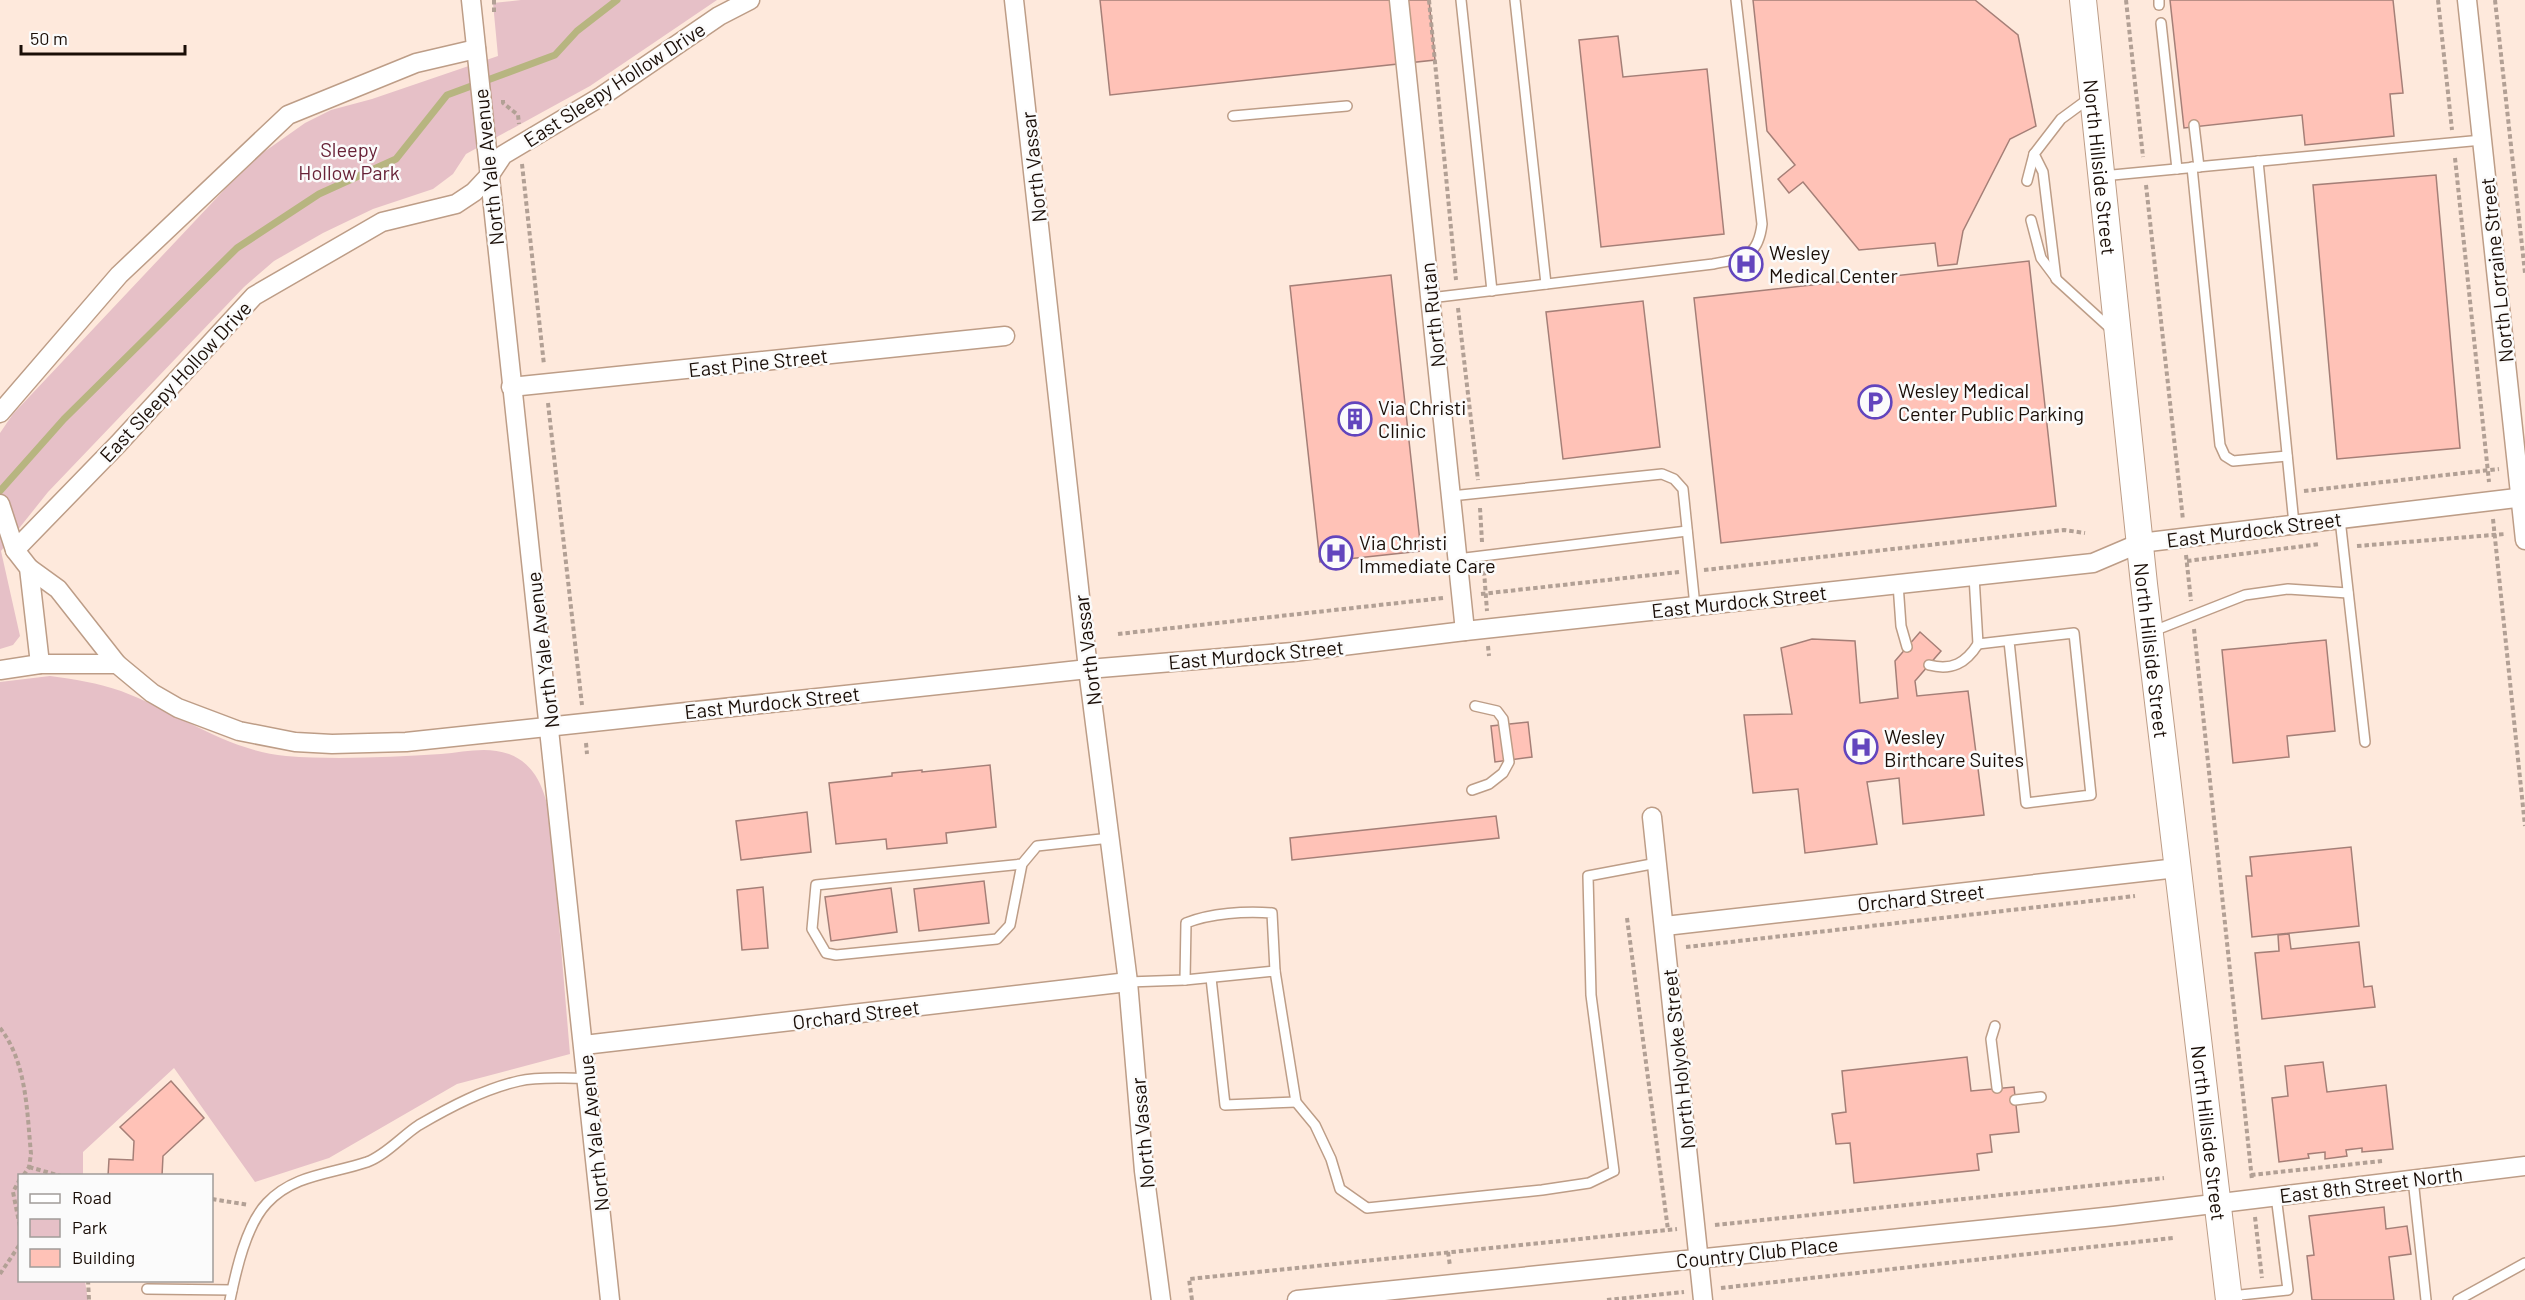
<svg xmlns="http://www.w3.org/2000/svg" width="2525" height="1300" font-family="Barlow,sans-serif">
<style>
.green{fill:#e6c0c7}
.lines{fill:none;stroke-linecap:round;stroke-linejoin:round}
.stream{stroke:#b7b580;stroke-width:7}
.building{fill:#ffc2b7;stroke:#a57f77;stroke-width:1.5}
.service-casing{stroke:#bd9d87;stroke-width:12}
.minor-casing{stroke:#bd9d87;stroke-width:21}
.secondary-casing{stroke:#bd9d87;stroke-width:28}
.path{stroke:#b2a095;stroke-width:4;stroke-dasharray:4.5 3;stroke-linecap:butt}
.service{stroke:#fff;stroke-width:9}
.minor{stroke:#fff;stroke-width:18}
.secondary{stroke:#fff;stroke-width:26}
.labels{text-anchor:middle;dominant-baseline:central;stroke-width:5;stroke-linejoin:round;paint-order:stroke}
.street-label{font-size:20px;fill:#1a0e07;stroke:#fbfbfb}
.park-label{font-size:20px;fill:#682237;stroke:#fbfbfb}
.poi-label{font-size:20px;fill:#1a0e07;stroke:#fbfbfb;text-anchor:start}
</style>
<rect width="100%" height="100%" fill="#fee9dc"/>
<g class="green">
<polygon points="521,0 717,0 590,86 466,154 453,174 433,189 373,209 323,233 274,261 244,287 48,492 1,551 20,636 13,645 0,649 0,433 13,414 226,188 264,152 305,123 331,110 372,99 498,56 493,3"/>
<path d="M50,676C74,679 98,683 121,691C177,712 225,750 286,756C337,760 390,757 441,754C464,752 487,746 509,754C537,765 544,790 550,816L570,1054L457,1084L329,1158L255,1182L174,1068L83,1152V1175L20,1176V1280L85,1281L88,1300H0V682Z"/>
</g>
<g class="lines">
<polyline class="stream" points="0,491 64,419 237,248 319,194 396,159 447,95 555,55 577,31 617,0"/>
</g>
<g class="building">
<polygon points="1100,0 1429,0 1435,60 1110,95"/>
<polygon points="1753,0 1975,0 2018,35 2036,126 2010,139 1963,231 1957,264 1938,266 1935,243 1859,250 1803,182 1789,193 1778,179 1795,165 1767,131"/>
<polygon points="2170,0 2393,0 2403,93 2390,94 2394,136 2305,145 2302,115 2184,128"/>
<polygon points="1618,36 1623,77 1707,69 1724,234 1601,247 1579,40"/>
<polygon points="2436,175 2460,448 2337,459 2313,185"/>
<polygon points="2029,261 2056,506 1721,543 1694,298"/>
<polygon points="1391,275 1421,551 1320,562 1290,286"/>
<polygon points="1643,301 1660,447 1563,459 1546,312"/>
<polygon points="1920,632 1941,651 1915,681 1917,696 1968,691 1984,815 1903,824 1899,778 1867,782 1877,844 1805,853 1798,789 1753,793 1744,715 1792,714 1781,648 1812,639 1855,641 1860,703 1898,698 1895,661"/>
<polygon points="2326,640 2335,731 2287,736 2289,757 2233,763 2222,650"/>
<polygon points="1528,722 1532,757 1495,762 1491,726"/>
<polygon points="990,765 996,827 946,833 947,843 887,849 886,839 836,844 829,783 892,776 892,773 922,770 922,772"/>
<polygon points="807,812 811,852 741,860 736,821"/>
<polygon points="1496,816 1499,838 1292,860 1290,838"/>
<polygon points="2351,847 2359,926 2252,937 2246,876 2252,876 2250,857"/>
<polygon points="984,881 989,923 919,931 914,889"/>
<polygon points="763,887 768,948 742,950 737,890"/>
<polygon points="891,888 897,932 831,941 825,897"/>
<polygon points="2289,934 2291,949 2359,942 2364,987 2372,986 2375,1007 2262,1019 2255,953 2279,951 2278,935"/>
<polygon points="1967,1057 1971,1091 2014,1087 2019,1132 1990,1135 1992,1152 1977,1154 1979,1170 1854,1183 1850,1143 1836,1144 1832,1114 1846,1112 1842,1071"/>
<polygon points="2323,1062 2327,1092 2386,1085 2393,1149 2362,1152 2362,1148 2346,1150 2347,1156 2325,1159 2325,1152 2308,1154 2309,1158 2279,1162 2272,1098 2288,1096 2285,1066"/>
<polygon points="171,1081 204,1118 163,1156 162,1176 108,1176 109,1159 133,1160 134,1141 120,1127"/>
<polygon points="2384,1207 2386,1229 2407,1226 2411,1254 2389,1257 2394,1300 2312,1300 2307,1256 2314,1255 2309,1216"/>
</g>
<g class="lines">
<g class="service-casing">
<g id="service">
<polyline points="1461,0 1492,291"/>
<polyline points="1515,0 1546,284"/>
<polyline points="2159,0 2159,5"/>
<polyline points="2161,23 2177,169"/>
<polyline points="2091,97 2061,119 2034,154 2043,172 2056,279 2111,329"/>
<polyline points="1233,116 1347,106"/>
<polyline points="2194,125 2199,167"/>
<polyline points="2258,161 2294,524"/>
<polyline points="2192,167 2220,445 2225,456 2233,461 2287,456"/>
<polyline points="2102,176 2482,140"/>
<polyline points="2027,181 2034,154"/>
<polyline points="2031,220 2041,258 2056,278"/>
<path d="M1430,298L1713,264C1743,258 1758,258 1762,224L1736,0"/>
<polyline points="1451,496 1662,474 1674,479 1683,489 1695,606"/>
<polyline points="2340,519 2365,742"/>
<polyline points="1457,559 1687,531"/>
<polyline points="1974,576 1978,644 2074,633 2091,795 2026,803 2009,641"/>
<polyline points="1898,584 1901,626 1907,647"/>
<polyline points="2151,632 2245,595 2288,589 2348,593"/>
<path d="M1929,665C1952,671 1966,663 1978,644"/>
<polyline points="1472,790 1489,784 1503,773 1509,762 1503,719 1497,711 1475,706"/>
<polyline points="1022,864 1010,925 997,939 836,955 826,953 812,929 816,885 1022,864 1037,846 1110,838"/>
<polyline points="1211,978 1225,1105 1296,1102"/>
<path d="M1185,980L1186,923C1211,913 1245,911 1272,913L1275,971"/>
<polyline points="1128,982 1185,980 1275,971 1296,1102 1315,1125 1331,1159 1340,1189 1367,1208 1542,1190 1589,1183 1614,1171 1591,995 1588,876 1657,863"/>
<polyline points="1995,1026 1991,1039 1997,1088"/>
<polyline points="2015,1100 2041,1097"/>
<polyline points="2413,1179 2426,1300"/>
<polyline points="147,1289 232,1290"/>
<polyline points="2231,1296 2288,1290 2276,1196"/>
<path d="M230,1300C236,1271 246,1225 267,1203C294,1174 332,1174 367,1162C386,1155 402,1136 419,1125C450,1107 484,1089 519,1081C540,1076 566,1079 587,1078"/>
<polyline points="2458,1300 2525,1263"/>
</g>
</g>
<g class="minor-casing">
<g id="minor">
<polyline points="471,0 610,1300"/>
<polyline points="1014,0 1088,669 1128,982 1144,1171 1161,1300"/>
<polyline points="1399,0 1465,631"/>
<polyline points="2467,0 2525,540"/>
<polyline points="511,387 1005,336"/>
<polyline points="0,413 119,275 288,115 416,63 476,49"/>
<polyline points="0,504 15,550 29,568 40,664"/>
<polyline points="15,550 118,444 254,296 382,222 456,204 474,192 489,176 503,155 602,96 719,16 750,0"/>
<polyline points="29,568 58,589 117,664"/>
<polyline points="0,670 40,664 117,664 152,693 178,708 239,731 295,742 332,744 406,742 1088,669 1293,652 1465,631 2093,563 2140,543 2525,497"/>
<polyline points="1652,817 1703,1300"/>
<polyline points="1665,926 2177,868"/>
<polyline points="584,1045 1128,982"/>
<polyline points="1297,1300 2114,1216 2525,1166"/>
</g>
</g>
<g class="secondary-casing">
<g id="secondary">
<path id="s1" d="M2083,0L2144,584L2229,1300"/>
</g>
</g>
<g class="path">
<polyline points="1429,0 1456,280"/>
<polyline points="2126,0 2143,157"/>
<polyline points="2438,0 2452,130"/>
<polyline points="2495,0 2525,273"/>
<polyline points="494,12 494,0"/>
<polyline points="503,100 503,103 518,115 519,124"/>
<polyline points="2455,158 2489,482"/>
<polyline points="522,164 544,365"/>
<polyline points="2146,185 2183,520"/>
<polyline points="1458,308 1478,480"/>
<polyline points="548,403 582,705"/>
<polyline points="2304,491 2499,469"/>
<polyline points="1480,508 1482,542"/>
<polyline points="2493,519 2525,826"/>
<polyline points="2357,546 2505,534"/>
<polyline points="2186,555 2191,601"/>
<polyline points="2187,561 2320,544"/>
<polyline points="1704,570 2064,530 2085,533"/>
<polyline points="1484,571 1487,611"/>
<polyline points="1481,594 1679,572"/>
<polyline points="2194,629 2252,1180"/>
<polyline points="1118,634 1443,598"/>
<polyline points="1488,646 1489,656"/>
<polyline points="586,743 587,754"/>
<polyline points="1627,918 1668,1230"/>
<polyline points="1686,947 2135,896"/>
<path d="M0,1028C27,1062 27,1113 31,1154L29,1167L23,1176"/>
<polyline points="29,1167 61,1176"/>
<polyline points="2251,1175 2382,1161"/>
<polyline points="20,1179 13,1192 20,1227"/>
<polyline points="212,1199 249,1205"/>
<polyline points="2255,1217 2262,1278"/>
<polyline points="1715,1225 2164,1178"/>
<polyline points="1448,1252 1450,1266"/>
<polyline points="0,1274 20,1244"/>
<polyline points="88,1280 89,1300"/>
<polyline points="1721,1288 2173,1238"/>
<polyline points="1192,1300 1189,1279 1677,1229"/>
<polyline points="1607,1300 1684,1292"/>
</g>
<use href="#service" class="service"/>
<use href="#minor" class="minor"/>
<use href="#secondary" class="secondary"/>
</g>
<defs>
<g id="hospital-ring" transform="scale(1.725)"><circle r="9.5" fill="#fbfbfb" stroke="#6245bd" stroke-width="1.5"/><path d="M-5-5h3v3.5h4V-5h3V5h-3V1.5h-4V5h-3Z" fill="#6245bd"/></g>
<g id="parking-ring" transform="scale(1.725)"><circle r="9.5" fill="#fbfbfb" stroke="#6245bd" stroke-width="1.5"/><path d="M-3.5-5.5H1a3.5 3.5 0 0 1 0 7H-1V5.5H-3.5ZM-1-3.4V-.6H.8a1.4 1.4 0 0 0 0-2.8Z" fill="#6245bd"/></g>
<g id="building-ring" transform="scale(1.725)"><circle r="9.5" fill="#fbfbfb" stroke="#6245bd" stroke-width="1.5"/><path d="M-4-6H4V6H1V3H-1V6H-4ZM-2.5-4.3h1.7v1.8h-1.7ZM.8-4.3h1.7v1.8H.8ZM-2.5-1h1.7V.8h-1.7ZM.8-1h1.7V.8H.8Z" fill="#6245bd"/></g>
</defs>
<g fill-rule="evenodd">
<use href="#hospital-ring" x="1746" y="264"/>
<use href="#parking-ring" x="1875" y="402"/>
<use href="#building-ring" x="1355" y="419"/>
<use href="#hospital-ring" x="1336" y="553"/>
<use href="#hospital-ring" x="1861" y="747"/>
</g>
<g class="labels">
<g class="street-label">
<text transform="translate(614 84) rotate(-33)">East Sleepy Hollow Drive</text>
<text transform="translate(488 167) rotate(-96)">North Yale Avenue</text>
<text transform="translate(1033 167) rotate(-96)">North Vassar</text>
<text stroke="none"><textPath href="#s1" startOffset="168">North Hillside Street</textPath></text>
<text transform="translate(2496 270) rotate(-96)">North Lorraine Street</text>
<text transform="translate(1432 315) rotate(-96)">North Rutan</text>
<text transform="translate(758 362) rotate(-6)">East Pine Street</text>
<text transform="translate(175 381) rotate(-47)">East Sleepy Hollow Drive</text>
<text transform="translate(2254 529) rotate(-7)">East Murdock Street</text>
<text transform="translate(1739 601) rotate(-6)">East Murdock Street</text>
<text transform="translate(542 650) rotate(-97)">North Yale Avenue</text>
<text transform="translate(1087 650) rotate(-97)">North Vassar</text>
<text stroke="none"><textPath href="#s1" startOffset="654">North Hillside Street</textPath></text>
<text transform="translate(1256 654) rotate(-5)">East Murdock Street</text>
<text transform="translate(772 702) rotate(-6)">East Murdock Street</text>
<text transform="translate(1921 897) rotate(-6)">Orchard Street</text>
<text transform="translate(856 1014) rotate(-7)">Orchard Street</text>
<text transform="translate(1678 1059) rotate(-96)">North Holyoke Street</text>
<text transform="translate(593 1133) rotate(-96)">North Yale Avenue</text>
<text transform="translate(1142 1133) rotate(-95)">North Vassar</text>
<text stroke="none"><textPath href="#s1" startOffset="1140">North Hillside Street</textPath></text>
<text transform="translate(2371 1184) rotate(-7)">East 8th Street North</text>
<text transform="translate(1757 1252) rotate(-6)">Country Club Place</text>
</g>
<g class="park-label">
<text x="349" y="149">Sleepy<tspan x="349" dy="23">Hollow Park</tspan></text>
</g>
<g class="poi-label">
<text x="1769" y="252">Wesley<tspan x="1769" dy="23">Medical Center</tspan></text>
<text x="1898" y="390">Wesley Medical<tspan x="1898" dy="23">Center Public Parking</tspan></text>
<text x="1378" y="407">Via Christi<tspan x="1378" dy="23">Clinic</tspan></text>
<text x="1359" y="542">Via Christi<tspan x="1359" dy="23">Immediate Care</tspan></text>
<text x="1884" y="736">Wesley<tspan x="1884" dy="23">Birthcare Suites</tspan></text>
</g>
</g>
<rect x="18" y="1174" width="195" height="108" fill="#fbfbfb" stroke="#a19c99" stroke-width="1.5"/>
<rect x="30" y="1194" width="30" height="9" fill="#ffffff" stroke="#a19c99" stroke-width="1.5"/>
<text x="72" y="1204" font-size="18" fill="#1a0e07">Road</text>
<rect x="30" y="1219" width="30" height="18" fill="#e6c0c7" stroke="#a19c99" stroke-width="1.5"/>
<text x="72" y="1234" font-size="18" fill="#1a0e07">Park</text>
<rect x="30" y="1249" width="30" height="18" fill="#ffc2b7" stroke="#a19c99" stroke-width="1.5"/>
<text x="72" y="1264" font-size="18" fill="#1a0e07">Building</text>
<path d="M21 45v9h164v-9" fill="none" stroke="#1a0e07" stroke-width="3"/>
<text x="30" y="45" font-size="18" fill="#1a0e07" stroke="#fbfbfb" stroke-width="4.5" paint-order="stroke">50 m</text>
</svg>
